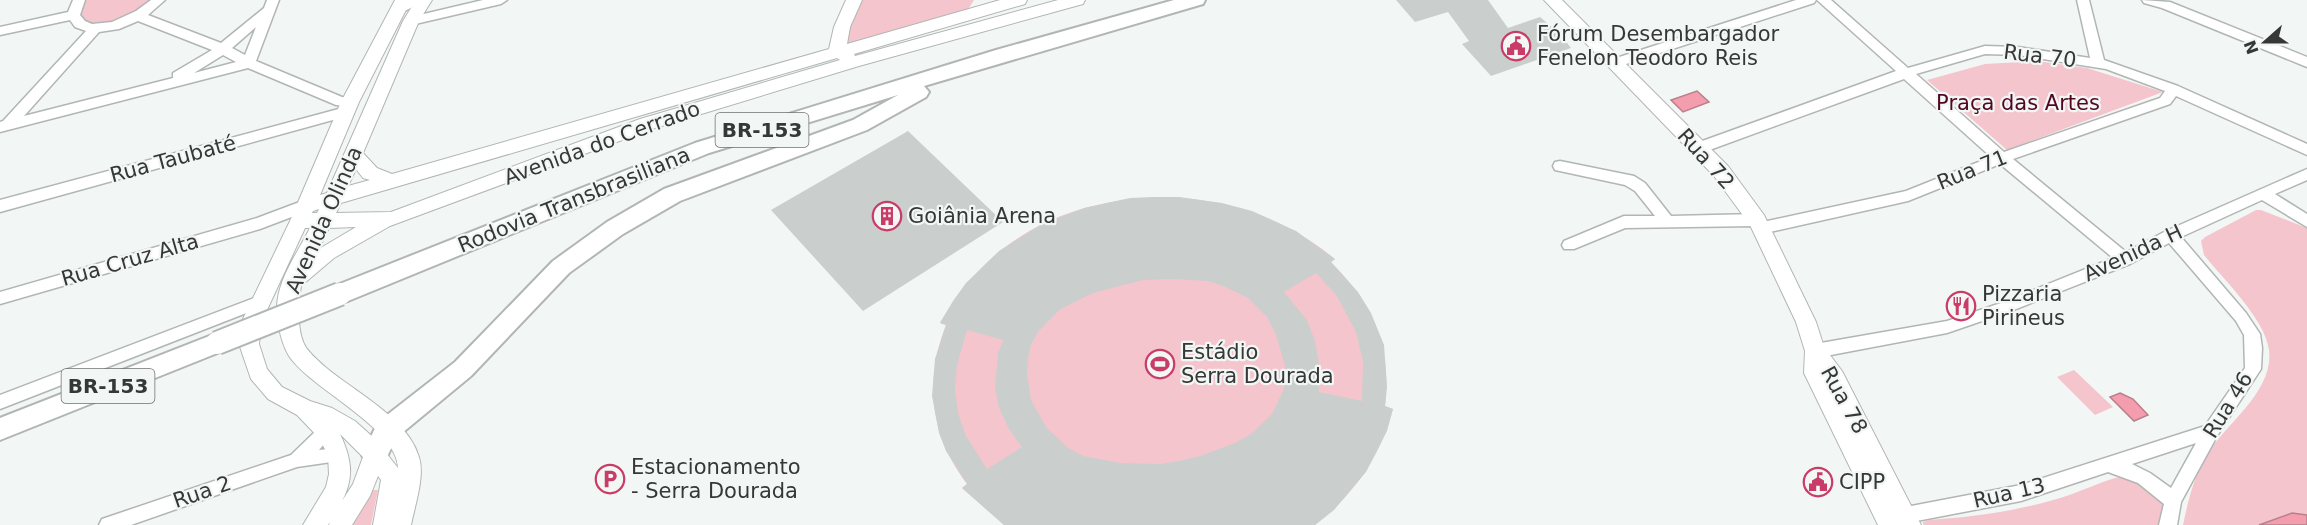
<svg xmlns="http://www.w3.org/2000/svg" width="2307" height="525" font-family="'DejaVu Sans',sans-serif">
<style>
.green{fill:#f5c5cd}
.water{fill:#f39dae;stroke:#ba7f8a;stroke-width:1.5}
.building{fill:#cacfcd;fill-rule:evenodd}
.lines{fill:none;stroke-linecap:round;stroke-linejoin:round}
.minor-casing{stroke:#b1b6b4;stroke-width:3}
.major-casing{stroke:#b1b6b4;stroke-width:2}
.highway-casing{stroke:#b1b6b4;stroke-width:4}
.minor{fill:#fff;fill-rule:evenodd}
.major{fill:#fff;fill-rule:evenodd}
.highway{fill:#fff;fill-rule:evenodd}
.highway-bridge-casing{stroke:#b1b6b4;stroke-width:26;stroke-linecap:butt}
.highway-bridge{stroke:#fff;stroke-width:22}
.labels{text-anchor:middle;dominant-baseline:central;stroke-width:4.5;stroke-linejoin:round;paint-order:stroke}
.shield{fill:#f2f7f5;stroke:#6e7170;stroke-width:1.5}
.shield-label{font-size:20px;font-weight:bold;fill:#363837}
.poi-label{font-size:21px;fill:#363837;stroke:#f2f7f5;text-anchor:start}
.street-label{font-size:21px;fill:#363837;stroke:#f2f7f5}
.park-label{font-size:21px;fill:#520622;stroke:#f2f7f5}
</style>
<rect width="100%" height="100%" fill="#f2f7f5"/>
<g class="green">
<path d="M83,0H153C132,14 104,36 79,18Z"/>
<polygon points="859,0 974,0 967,11 851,45 846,43 842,33"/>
<polygon points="2037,61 2087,68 2163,92 2007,150 1927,80 1985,64"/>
<path d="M1178,197C1241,204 1285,219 1335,259L1331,262C1373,305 1392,345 1385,406L1393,409C1380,458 1354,494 1315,525H1004L962,488L967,484C930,435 924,381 946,325L940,323C993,231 1075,196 1178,197Z"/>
<path d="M2256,210H2261L2307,228V525H2183C2188,501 2194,476 2207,455C2226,423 2274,392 2269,350C2265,319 2224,280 2204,255L2201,241L2205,237Z"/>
<polygon points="2074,370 2113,407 2095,415 2057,377"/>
<path d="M2123,476H2130L2163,500L2164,506L2160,525H1923V522L1929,520C1971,517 2012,512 2053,500C2077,494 2100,481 2123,476Z"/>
<polygon points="371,490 378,490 371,525 350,525"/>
</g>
<g class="water">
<polygon points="1697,91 1709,102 1683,112 1671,100"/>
<polygon points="2120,393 2133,399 2148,415 2134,421 2110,397"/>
<polygon points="2292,513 2307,515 2307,525 2259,525"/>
</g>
<g class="building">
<polygon points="1396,0 1488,0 1508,28 1540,17 1560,34 1571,48 1491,76 1462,44 1469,41 1448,12 1415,22"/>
<polygon points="908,131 1003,222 863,311 771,210"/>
<path d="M1154,197H1178L1222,203L1252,211L1296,231L1335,259L1331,262L1358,292L1371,313L1384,345L1387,387L1385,406L1393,409L1387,431L1366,472L1334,510L1315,525H1004L962,488L967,484L946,451L939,433L932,396L935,359L946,325L940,323L953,301L966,283L999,251L1040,225L1084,208L1130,198ZM1316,273L1337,296L1356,332L1363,361L1362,401L1319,392V364L1315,341L1307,320L1284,292ZM1174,279L1208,281L1223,286L1248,298L1267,317L1276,335L1285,366L1284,389L1272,414L1251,434L1235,443L1200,456L1179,461L1160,464L1121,463L1083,456L1068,448L1046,427L1031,400L1027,372L1028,358L1031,345L1038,332L1059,310L1093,293L1143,280ZM967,330L1003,340L998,354L995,388L999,408L1009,429L1022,447L987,469L966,436L958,413L955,389L957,365Z"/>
</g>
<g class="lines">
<g class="minor-casing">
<g id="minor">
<path d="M73,0H85L80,15L85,21L92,24L112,22L136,11L151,0H165L148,15L221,43L264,8L267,0H279L256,61L342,97L355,99L357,102L350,107L336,105L248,68L0,132V122L3,121L86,31L75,27L70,20L0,35V27L68,12ZM138,21L212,50L173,73V78L24,116L99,32L119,29ZM256,27L245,55L232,48ZM223,55L236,62L194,73Z"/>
<polygon points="409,0 426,0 401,13 393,13 391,10"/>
<polygon points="483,0 507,0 501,4 411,25 405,21 411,17"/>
<polygon points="1796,0 1816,0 1814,3 1620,66 1615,68 1608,63 1610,60"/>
<path d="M1817,0H1831L1908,68L1985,46L2018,47L2090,58L2077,0H2089L2104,60L2178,86L2307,144V155L2176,96L2170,104L2013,159L2126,252L2166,231L2307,169V180L2275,194L2307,214V227L2262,200L2181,237L2246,313L2260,334L2262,348L2261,369L2217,436L2181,502L2177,525H2159L2164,504L2138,483L2108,472L2021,501L1906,523L1900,521L1897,515L1900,509L1906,507L2021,485L2205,426L2245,368L2244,335L2236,321L2169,243L2130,264L2011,311L1947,333L1815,358L1809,356L1807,351L1809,346L1815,344L1947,321L2001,303L2113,258L2000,164L1908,201L1761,234L1756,232L1755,226L1625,228L1574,249H1564L1562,245L1564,241L1624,216H1655L1635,191L1625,185L1555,170L1553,166L1555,162L1560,161L1634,176L1645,183L1671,216L1757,214L1762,216L1763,222L1906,191L1991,157L1904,79L1704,152H1694L1692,148L1694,144L1896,71ZM1985,54L2018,55L2106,69L2165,91L2160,98L2004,152L1916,74ZM2196,443L2171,488L2150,473L2132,464Z"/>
<polygon points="2142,0 2170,2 2307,57 2307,67 2162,8 2144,3"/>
<polygon points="346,107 353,112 351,115 0,212 0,200"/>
<polygon points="305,200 310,202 312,206 310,210 260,229 0,304 0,292 257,218"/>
<polygon points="262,295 267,297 270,301 267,305 0,409 0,395"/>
<polygon points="327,424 333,426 335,431 319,450 339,448 345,450 347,455 345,460 297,467 131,525 99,525 102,519 108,517 291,455 321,426"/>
</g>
</g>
<g class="major-casing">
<g id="major">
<path d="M395,0H411L359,102L320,195L327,193L403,21L416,0H432L419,21L363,153L377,168L392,174L829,49L834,27L846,0H862L850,27L847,44L1000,0H1027L1025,4L854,54L855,56L1058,0H1085L1083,4L859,66L652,129L390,226L334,258L301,286C298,303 296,334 307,349C336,385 405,410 419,457C425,476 415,505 411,525H373L381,480L378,476L370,496L352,525H329L330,522L328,525H303L326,487L329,474L328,455L319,438L297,415L268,399L251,379L239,344L241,323L290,221L341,102ZM837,58L840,60L640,119L391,212L336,213L341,203ZM356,169L363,178L370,180L348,186ZM319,209L317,213H312L313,211ZM356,227L319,249L329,228ZM305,228H310C298,252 277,280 277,308C277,323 282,348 292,360C315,390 398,430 398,468L375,439L355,421L332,408L310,401L282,387L267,369L259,344L261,323ZM340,434L363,457L353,484L342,501C355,477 351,457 340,434Z"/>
<polygon points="1544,0 1562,0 1728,166 1764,215 1816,322 1824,347 1842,371 1921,525 1878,525 1804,373 1805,351 1796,322 1750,225 1714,176"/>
</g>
</g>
<g class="highway-casing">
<g id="highway">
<polygon points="1174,0 1205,0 1203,4 924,86 929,92 926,97 867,130 680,201 623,234 569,273 471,376 396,438 384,463 375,466 366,463 362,455 378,422 455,362 553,261 607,222 664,189 853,120 898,95 709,153 348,301 340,303 332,301 329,294 332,287 695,143 996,50"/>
<polygon points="217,333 225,336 229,343 225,350 0,440 0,418"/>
</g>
</g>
<use href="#minor" class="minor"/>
<use href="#major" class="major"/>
<use href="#highway" class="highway"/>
<g class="highway-bridge-casing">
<polyline id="highway-bridge" points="217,343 340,294"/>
</g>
<use href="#highway-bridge" class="highway-bridge"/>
</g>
<defs>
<g id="civic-ring" transform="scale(1.5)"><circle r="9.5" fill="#f2f7f5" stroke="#ca3c68" stroke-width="1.5"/><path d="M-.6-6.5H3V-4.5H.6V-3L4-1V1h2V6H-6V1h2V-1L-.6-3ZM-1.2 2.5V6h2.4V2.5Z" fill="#ca3c68"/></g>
<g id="building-ring" transform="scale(1.5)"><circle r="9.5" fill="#f2f7f5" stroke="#ca3c68" stroke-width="1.5"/><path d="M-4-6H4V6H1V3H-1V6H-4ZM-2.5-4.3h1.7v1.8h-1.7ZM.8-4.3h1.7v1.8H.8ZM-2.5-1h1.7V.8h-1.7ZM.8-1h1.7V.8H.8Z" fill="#ca3c68"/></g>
<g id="restaurant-ring" transform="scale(1.5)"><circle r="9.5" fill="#f2f7f5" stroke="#ca3c68" stroke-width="1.5"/><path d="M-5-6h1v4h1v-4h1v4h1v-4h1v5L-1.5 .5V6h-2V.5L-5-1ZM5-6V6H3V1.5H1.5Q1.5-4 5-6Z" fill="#ca3c68"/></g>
<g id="stadium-ring" transform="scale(1.5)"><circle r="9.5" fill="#f2f7f5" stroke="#ca3c68" stroke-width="1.5"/><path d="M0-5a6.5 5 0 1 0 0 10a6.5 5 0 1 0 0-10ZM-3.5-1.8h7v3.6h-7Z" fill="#ca3c68"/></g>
<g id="parking-ring" transform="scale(1.5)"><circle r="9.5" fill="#f2f7f5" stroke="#ca3c68" stroke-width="1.5"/><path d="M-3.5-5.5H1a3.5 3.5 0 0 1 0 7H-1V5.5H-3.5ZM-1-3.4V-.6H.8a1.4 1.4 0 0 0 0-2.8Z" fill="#ca3c68"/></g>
</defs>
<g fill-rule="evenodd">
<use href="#civic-ring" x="1516" y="46"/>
<use href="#building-ring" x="887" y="216"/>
<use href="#restaurant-ring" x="1961" y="306"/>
<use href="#stadium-ring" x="1160" y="364"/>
<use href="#parking-ring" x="610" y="479"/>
<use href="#civic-ring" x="1818" y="482"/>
</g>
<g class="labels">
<g class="shield">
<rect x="715.5" y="113" width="93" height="34" rx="4.5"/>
<rect x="61.5" y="369" width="93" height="34" rx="4.5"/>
</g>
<g class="shield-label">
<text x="762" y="130">BR-153</text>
<text x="108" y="386">BR-153</text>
</g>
<g class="poi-label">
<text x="1537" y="34">Fórum Desembargador<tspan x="1537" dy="24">Fenelon Teodoro Reis</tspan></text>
<text x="908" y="216">Goiânia Arena</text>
<text x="1982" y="294">Pizzaria<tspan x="1982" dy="24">Pirineus</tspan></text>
<text x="1181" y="352">Estádio<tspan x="1181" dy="24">Serra Dourada</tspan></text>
<text x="631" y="467">Estacionamento<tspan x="631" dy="24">- Serra Dourada</tspan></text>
<text x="1839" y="482">CIPP</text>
</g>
<g class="street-label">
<text transform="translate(2040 56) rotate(7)">Rua 70</text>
<text transform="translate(602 143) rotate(-20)">Avenida do Cerrado</text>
<text transform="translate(173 159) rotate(-15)">Rua Taubaté</text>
<text transform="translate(1706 159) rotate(48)">Rua 72</text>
<text transform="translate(1972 170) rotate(-22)">Rua 71</text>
<text transform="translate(574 200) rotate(-22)">Rodovia Transbrasiliana</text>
<text transform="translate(324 220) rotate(-66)">Avenida Olinda</text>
<text transform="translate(2133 253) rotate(-25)">Avenida H</text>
<text transform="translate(130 260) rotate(-16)">Rua Cruz Alta</text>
<text transform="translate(1844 400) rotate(61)">Rua 78</text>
<text transform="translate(2228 405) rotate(-58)">Rua 46</text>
<text transform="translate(202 492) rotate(-19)">Rua 2</text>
<text transform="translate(2009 493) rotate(-13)">Rua 13</text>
</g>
<g class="park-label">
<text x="2018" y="103">Praça das Artes</text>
</g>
</g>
<g transform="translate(2265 42) rotate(249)" stroke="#f2f7f5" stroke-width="4.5" paint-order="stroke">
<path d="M0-4.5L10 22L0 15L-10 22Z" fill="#363837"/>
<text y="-9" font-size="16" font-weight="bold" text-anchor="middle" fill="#363837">N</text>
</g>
</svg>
